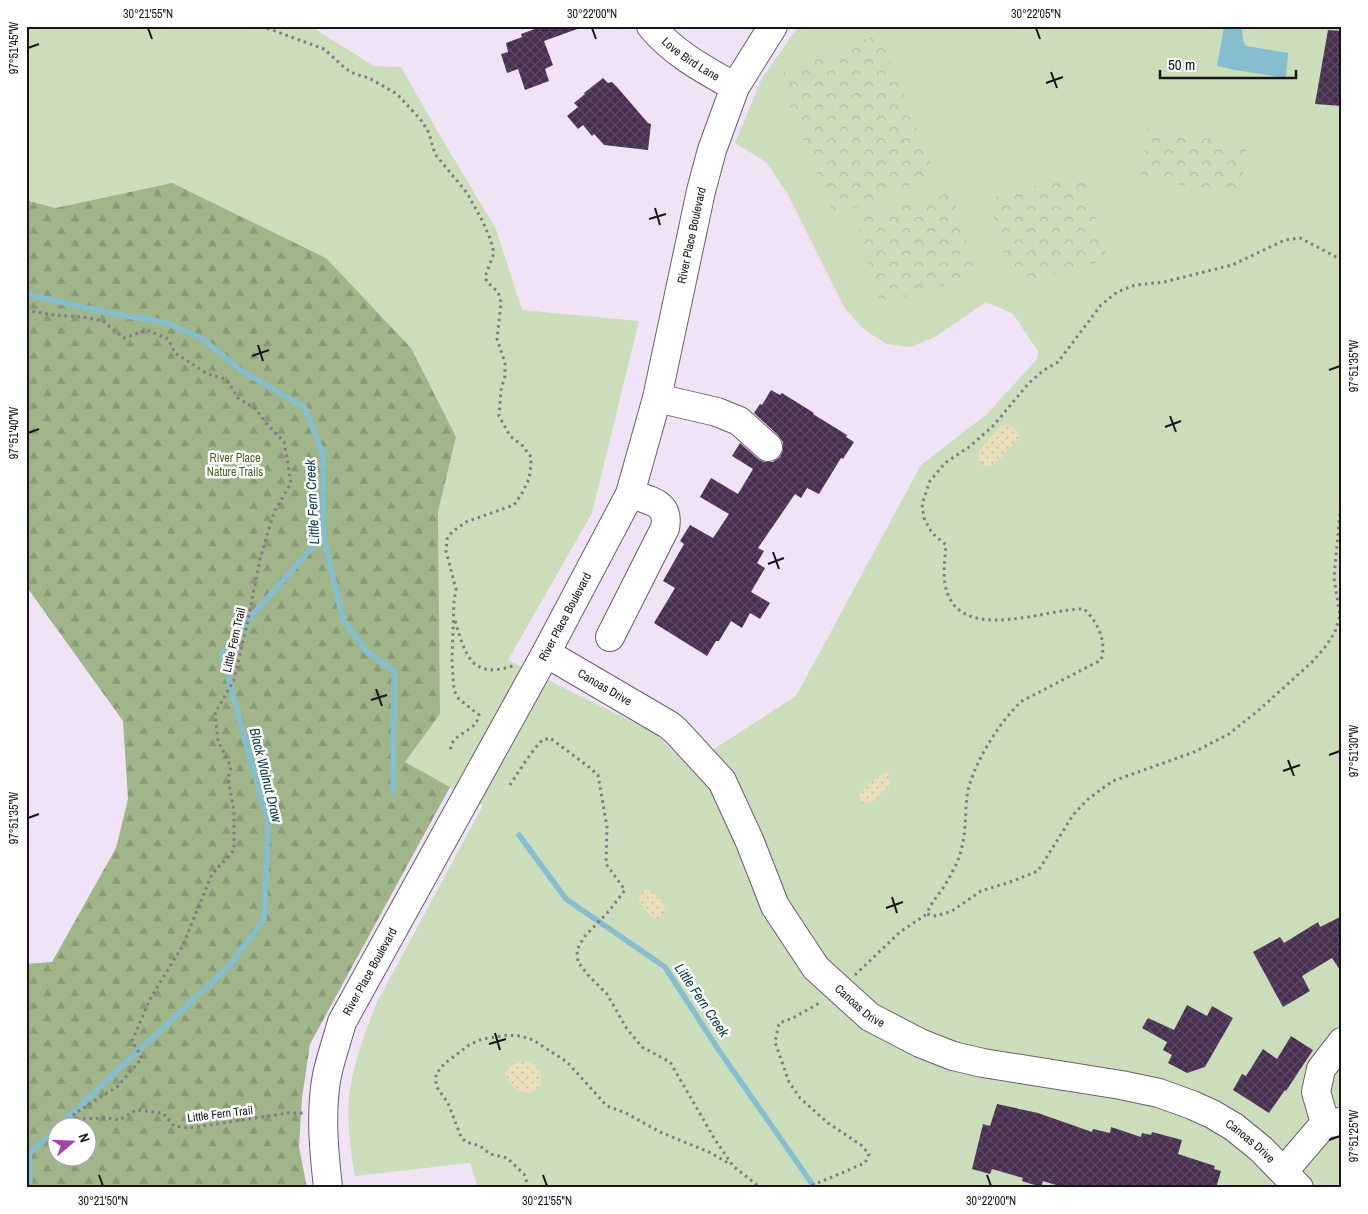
<svg xmlns="http://www.w3.org/2000/svg" width="1368" height="1214" font-family="'Archivo Narrow',sans-serif">
<style>
.grass{fill:#cdb}
.forest{fill:url(#forest-firs);fill-rule:evenodd}
.sand{fill:url(#sand-dots)}
.park{fill:url(#park-crowns)}
.water{fill:#86bed0}
.lines{fill:none;stroke-linecap:round;stroke-linejoin:round}
.stream{stroke:#86bed0;stroke-width:5.5}
.building{fill:url(#building-cross-hatch)}
.minor-casing{stroke:#6a5f6e;stroke-width:30}
.path{stroke:#827986;stroke-width:3;stroke-dasharray:2.5 4;stroke-linecap:butt}
.minor{stroke:#fff;stroke-width:28}
.ticks{fill:none;stroke:#18141a;stroke-width:2}
.labels{text-anchor:middle;dominant-baseline:central;stroke-width:5;stroke-linejoin:round;paint-order:stroke}
.street-label{font-size:12px;fill:#18141a;stroke:#fff}
.park-label{font-size:12px;fill:#476224;stroke:#fff}
.water-label{font-size:14px;font-style:italic;fill:#0b404c;stroke:#fff}
.neatline{fill:none;stroke:#18141a;stroke-width:2}
.ticks-label{font-size:12px;text-anchor:middle;fill:#18141a}
</style>
<defs>
<pattern id="forest-firs" width="22" height="20" patternUnits="userSpaceOnUse" patternTransform="scale(1.25)"><rect width="22" height="20" fill="#a0b58a"/><path d="M5 1l3.5 6h-7zM16 11l3.5 6h-7z" fill="#899b76"/></pattern>
<pattern id="sand-dots" width="8" height="8" patternUnits="userSpaceOnUse" patternTransform="scale(1.25)"><rect width="8" height="8" fill="#e9dfba"/><path d="M2 2h.1M6 6h.1" fill="none" stroke="#c7be9f" stroke-width="1.8" stroke-linecap="round"/></pattern>
<pattern id="park-crowns" width="20" height="18" patternUnits="userSpaceOnUse" patternTransform="scale(1.25)"><rect width="20" height="18" fill="#cdb"/><path d="M2 6a3 3 0 1 1 6 0M12 15a3 3 0 1 1 6 0" fill="none" stroke="#aebda0"/></pattern>
<pattern id="building-cross-hatch" width="8" height="8" patternUnits="userSpaceOnUse" patternTransform="scale(1.25)"><rect width="8" height="8" fill="#472f50"/><path d="M0 0l8 8M0 8l8-8" fill="none" stroke="#5e4a65"/></pattern>
</defs>
<rect width="100%" height="100%" fill="#f0e3f6"/>
<path class="grass" d="M26,26H310L374,66L401,67L442,139L496,229L522,310L639,321L592,513L508,660L655,733L673,751L689,765L796,696L921,465L987,414L1037,359L1038,351L1013,314L986,302L935,337L911,347L887,344L866,331L845,309L787,193L766,162L735,143L762,78L798,27L1342,26V1188H478L470,1163L355,1176C350,1149 347,1123 349,1096C353,1064 365,1033 376,1004L483,805L404,762L440,714L438,512L456,437L172,183L55,208L26,200Z"/>
<path class="forest" d="M172,183L326,258L411,348L456,437L438,512L440,714L405,762L450,787L310,1044L302,1098L299,1147L307,1188H26V964L52,962L116,848L128,799L123,721L26,586V200L55,208ZM58,1126H88V1156H58Z"/>
<g class="sand">
<path d="M1006,425C1015,427 1018,430 1020,439L1007,448C1005,456 996,463 988,467L984,466L982,463L978,461L979,451L1000,426Z"/>
<polygon points="884,773 887,773 889,775 890,785 871,803 862,804 859,794 869,783"/>
<polygon points="648,889 655,894 665,906 664,912 659,918 654,919 641,905 639,899 642,891"/>
<path d="M522,1061C535,1061 542,1068 541,1081C541,1084 541,1086 538,1088C525,1100 507,1086 505,1072L513,1065Z"/>
</g>
<g class="park">
<polygon points="879,34 936,175 834,216 777,75"/>
<polygon points="1147,129 1247,145 1240,194 1140,179"/>
<polygon points="1083,173 1108,259 1013,286 988,199"/>
<polygon points="952,192 977,276 880,304 856,219"/>
</g>
<polygon class="water" points="1224,27 1242,29 1243,41 1246,46 1288,53 1286,78 1235,70 1217,66"/>
<g class="lines">
<g class="stream">
<polyline points="26,294 109,313 164,322 203,339 239,369 305,408 323,455 323,535 343,620 368,653 394,671 393,791"/>
<polyline points="519,835 566,899 665,967 718,1049 815,1188"/>
<polyline points="58,1126 228,967 264,919 268,823 222,655 248,620 323,535"/>
<polyline points="30,1188 29,1154 58,1127"/>
</g>
</g>
<g class="building">
<polygon points="543,26 580,26 580,28 544,41 553,65 545,69 549,81 525,90 518,69 507,73 501,54 508,52 506,43 522,37 521,34"/>
<polygon points="1328,30 1342,31 1342,106 1315,104"/>
<polygon points="603,78 608,83 612,82 617,87 648,123 651,124 648,150 604,145 594,134 592,136 583,125 578,129 567,116 578,107 574,103 585,94 584,93"/>
<polygon points="771,390 780,395 782,393 814,413 813,414 847,435 846,437 854,442 843,459 841,458 819,494 807,488 801,498 795,494 758,548 764,551 757,563 765,568 751,592 770,603 760,619 750,613 742,628 731,621 719,641 716,641 707,656 654,623 675,588 663,581 684,544 680,541 690,525 713,538 729,514 700,497 711,478 738,494 753,469 732,456 740,443 758,459 764,462 773,462 780,457 783,450 783,442 778,435 754,413 760,404 762,405"/>
<polygon points="1342,916 1342,973 1332,958 1302,976 1310,991 1283,1007 1253,952 1280,937 1284,943 1318,922 1320,927"/>
<polygon points="1187,1005 1207,1016 1212,1006 1233,1018 1205,1067 1187,1073 1168,1063 1172,1055 1163,1050 1167,1042 1142,1028 1148,1018 1174,1030"/>
<polygon points="1291,1036 1313,1050 1286,1091 1285,1090 1269,1113 1233,1090 1242,1074 1246,1076 1263,1049 1277,1059"/>
<polygon points="997,1104 1038,1113 1092,1132 1093,1129 1110,1133 1111,1127 1141,1137 1142,1133 1151,1135 1152,1132 1182,1140 1178,1154 1215,1166 1214,1169 1221,1171 1216,1188 1066,1188 1043,1181 1041,1187 1022,1181 1023,1178 992,1169 990,1174 972,1169 983,1124 990,1126"/>
</g>
<g class="lines">
<g class="minor-casing">
<g id="minor">
<path id="s1" d="M651,26C674,54 705,70 735,87"/>
<polyline points="657,398 717,412 739,421 768,447"/>
<path d="M610,637L665,528C670,502 650,501 630,494"/>
<path id="s2" d="M546,653L669,725L676,731L722,781L750,842L775,906L816,968L870,1017L920,1043L953,1056L983,1063L1121,1085L1159,1093L1192,1105L1212,1114L1234,1127L1261,1149L1299,1188"/>
<polyline points="1325,1123 1316,1092 1321,1069 1342,1042"/>
<polyline points="1284,1171 1325,1123 1342,1122"/>
<path id="s3" d="M328,1188C324,1151 320,1112 327,1075C331,1057 337,1040 342,1022L546,653L630,494L657,398L701,191L712,150L735,87L773,26"/>
</g>
</g>
<g class="path">
<path d="M261,26L324,49L346,69L355,74L369,78L397,94L421,120L429,133L435,154L467,193L483,222L491,241L494,253L485,277L487,282L498,292L501,302L497,339L505,363V376L501,390L499,416L510,436L523,446L531,457V465L529,479L521,495L514,505L466,522L452,532L447,539L446,551L456,589L454,602L452,661L454,690L459,699L479,715C478,718 477,721 476,723C467,734 448,736 451,753"/>
<path d="M1342,260L1300,238L1285,240L1232,265L1164,282L1135,285L1117,292L1101,305L1058,362L1044,370L1029,383L993,426L969,447L945,463L930,481L922,504L924,518L932,533L946,545C945,558 943,571 945,584C956,647 1046,608 1084,609C1098,622 1107,642 1101,660L1022,701C999,722 972,765 967,796C965,816 966,835 960,854C957,865 949,878 943,888C937,897 930,904 927,914L936,916L952,911L981,891L1013,881L1038,871L1073,815L1087,800L1100,790L1113,781L1194,752L1229,734L1260,709L1312,662L1326,646L1335,632L1340,616L1334,578L1342,490"/>
<polyline points="26,310 53,315 83,317 103,321 124,338 147,330 168,339 175,353 206,373 227,380 238,398 256,409 265,422 284,442 291,483 274,512 260,559 248,620 234,680 215,713 218,741 231,767 228,779 234,811 234,850 212,874 182,947 151,997 132,1041 142,1058 118,1086 74,1114 76,1119 108,1118 119,1120 136,1110 163,1113 174,1126 189,1128 288,1113 303,1113"/>
<path d="M455,621C466,656 471,679 513,666"/>
<path d="M510,785C516,776 535,745 543,740C544,739 548,739 550,738L589,767L598,775L607,827L606,864L625,890L609,911L584,937L577,950L578,962L588,975L607,994L627,1029L642,1047L670,1062L714,1138L733,1166L761,1188"/>
<polyline points="855,975 900,932 927,914"/>
<polyline points="529,1188 524,1174 507,1158 490,1154 480,1146 466,1142 461,1137 448,1103 436,1086 436,1074 444,1064 469,1045 482,1039 508,1035 521,1036 533,1040 567,1062 607,1106 626,1113 660,1132 709,1152 730,1164"/>
<polyline points="806,1188 865,1163 869,1154 861,1145 828,1123 800,1098 789,1082 775,1042 779,1023 793,1018 821,1002"/>
</g>
<use href="#minor" class="minor"/>
</g>
<path class="ticks" d="M148,28L152,39M592,28L596,39M1036,28L1040,39M28,48L39,44M1051,72L1057,88M1046,83L1063,77M655,208L660,225M649,219L666,214M258,345L263,361M252,356L269,350M1329,370L1340,366M1170,416L1176,432M1165,427L1181,421M28,433L39,429M773,552L779,569M768,564L784,558M376,689L382,706M371,700L387,695M1329,755L1340,751M1288,760L1294,776M1283,771L1300,765M28,818L39,814M892,897L897,913M886,908L903,902M495,1033L500,1050M489,1044L506,1039M1329,1140L1340,1136M99,1175L103,1186M543,1175L547,1186M987,1175L991,1186"/>
<g class="labels">
<g class="street-label">
<text stroke="none"><textPath href="#s1" startOffset="52">Love Bird Lane</textPath></text>
<text stroke="none"><textPath href="#s3" startOffset="1036">River Place Boulevard</textPath></text>
<text stroke="none"><textPath href="#s3" startOffset="631">River Place Boulevard</textPath></text>
<text transform="translate(234 640) rotate(-77)">Little Fern Trail</text>
<text stroke="none"><textPath href="#s2" startOffset="68">Canoas Drive</textPath></text>
<text stroke="none"><textPath href="#s3" startOffset="226">River Place Boulevard</textPath></text>
<text stroke="none"><textPath href="#s2" startOffset="488">Canoas Drive</textPath></text>
<text transform="translate(220 1114) rotate(-7)">Little Fern Trail</text>
<text stroke="none"><textPath href="#s2" startOffset="908">Canoas Drive</textPath></text>
</g>
<g class="park-label">
<text x="235" y="458">River Place<tspan x="235" dy="14">Nature Trails</tspan></text>
</g>
<g class="water-label">
<text transform="translate(312 502) rotate(-93)">Little Fern Creek</text>
<text transform="translate(266 775) rotate(76)">Black Walnut Draw</text>
<text transform="translate(702 1000) rotate(56)">Little Fern Creek</text>
</g>
</g>
<rect width="1368" height="1214" fill="none" stroke="#ffffff" stroke-width="55"/>
<g transform="translate(72 1142) rotate(71)"><circle r="24" fill="#ffffff" stroke="#a3a1a3"/>
<path d="M0-4L9 19L0 12L-9 19Z" fill="#a343ab"/>
<text y="-8" font-size="14" font-weight="bold" text-anchor="middle" fill="#18141a">N</text>
</g>
<path d="M1160 70v8h136v-8" fill="none" stroke="#18141a" stroke-width="2.5"/>
<text x="1168" y="70" font-size="15" fill="#18141a" stroke="#ffffff" stroke-width="4" paint-order="stroke">50 m</text>
<rect x="28" y="28" width="1312" height="1158" class="neatline"/>
<g class="ticks-label">
<text x="148" y="18">30°21'55"N</text>
<text x="592" y="18">30°22'00"N</text>
<text x="1036" y="18">30°22'05"N</text>
<text transform="translate(14 48) rotate(-90)" y="4">97°51'45"W</text>
<text transform="translate(1354 366) rotate(-90)" y="4">97°51'35"W</text>
<text transform="translate(14 433) rotate(-90)" y="4">97°51'40"W</text>
<text transform="translate(1354 751) rotate(-90)" y="4">97°51'30"W</text>
<text transform="translate(14 818) rotate(-90)" y="4">97°51'35"W</text>
<text transform="translate(1354 1136) rotate(-90)" y="4">97°51'25"W</text>
<text x="103" y="1205">30°21'50"N</text>
<text x="547" y="1205">30°21'55"N</text>
<text x="991" y="1205">30°22'00"N</text>
</g>
</svg>
